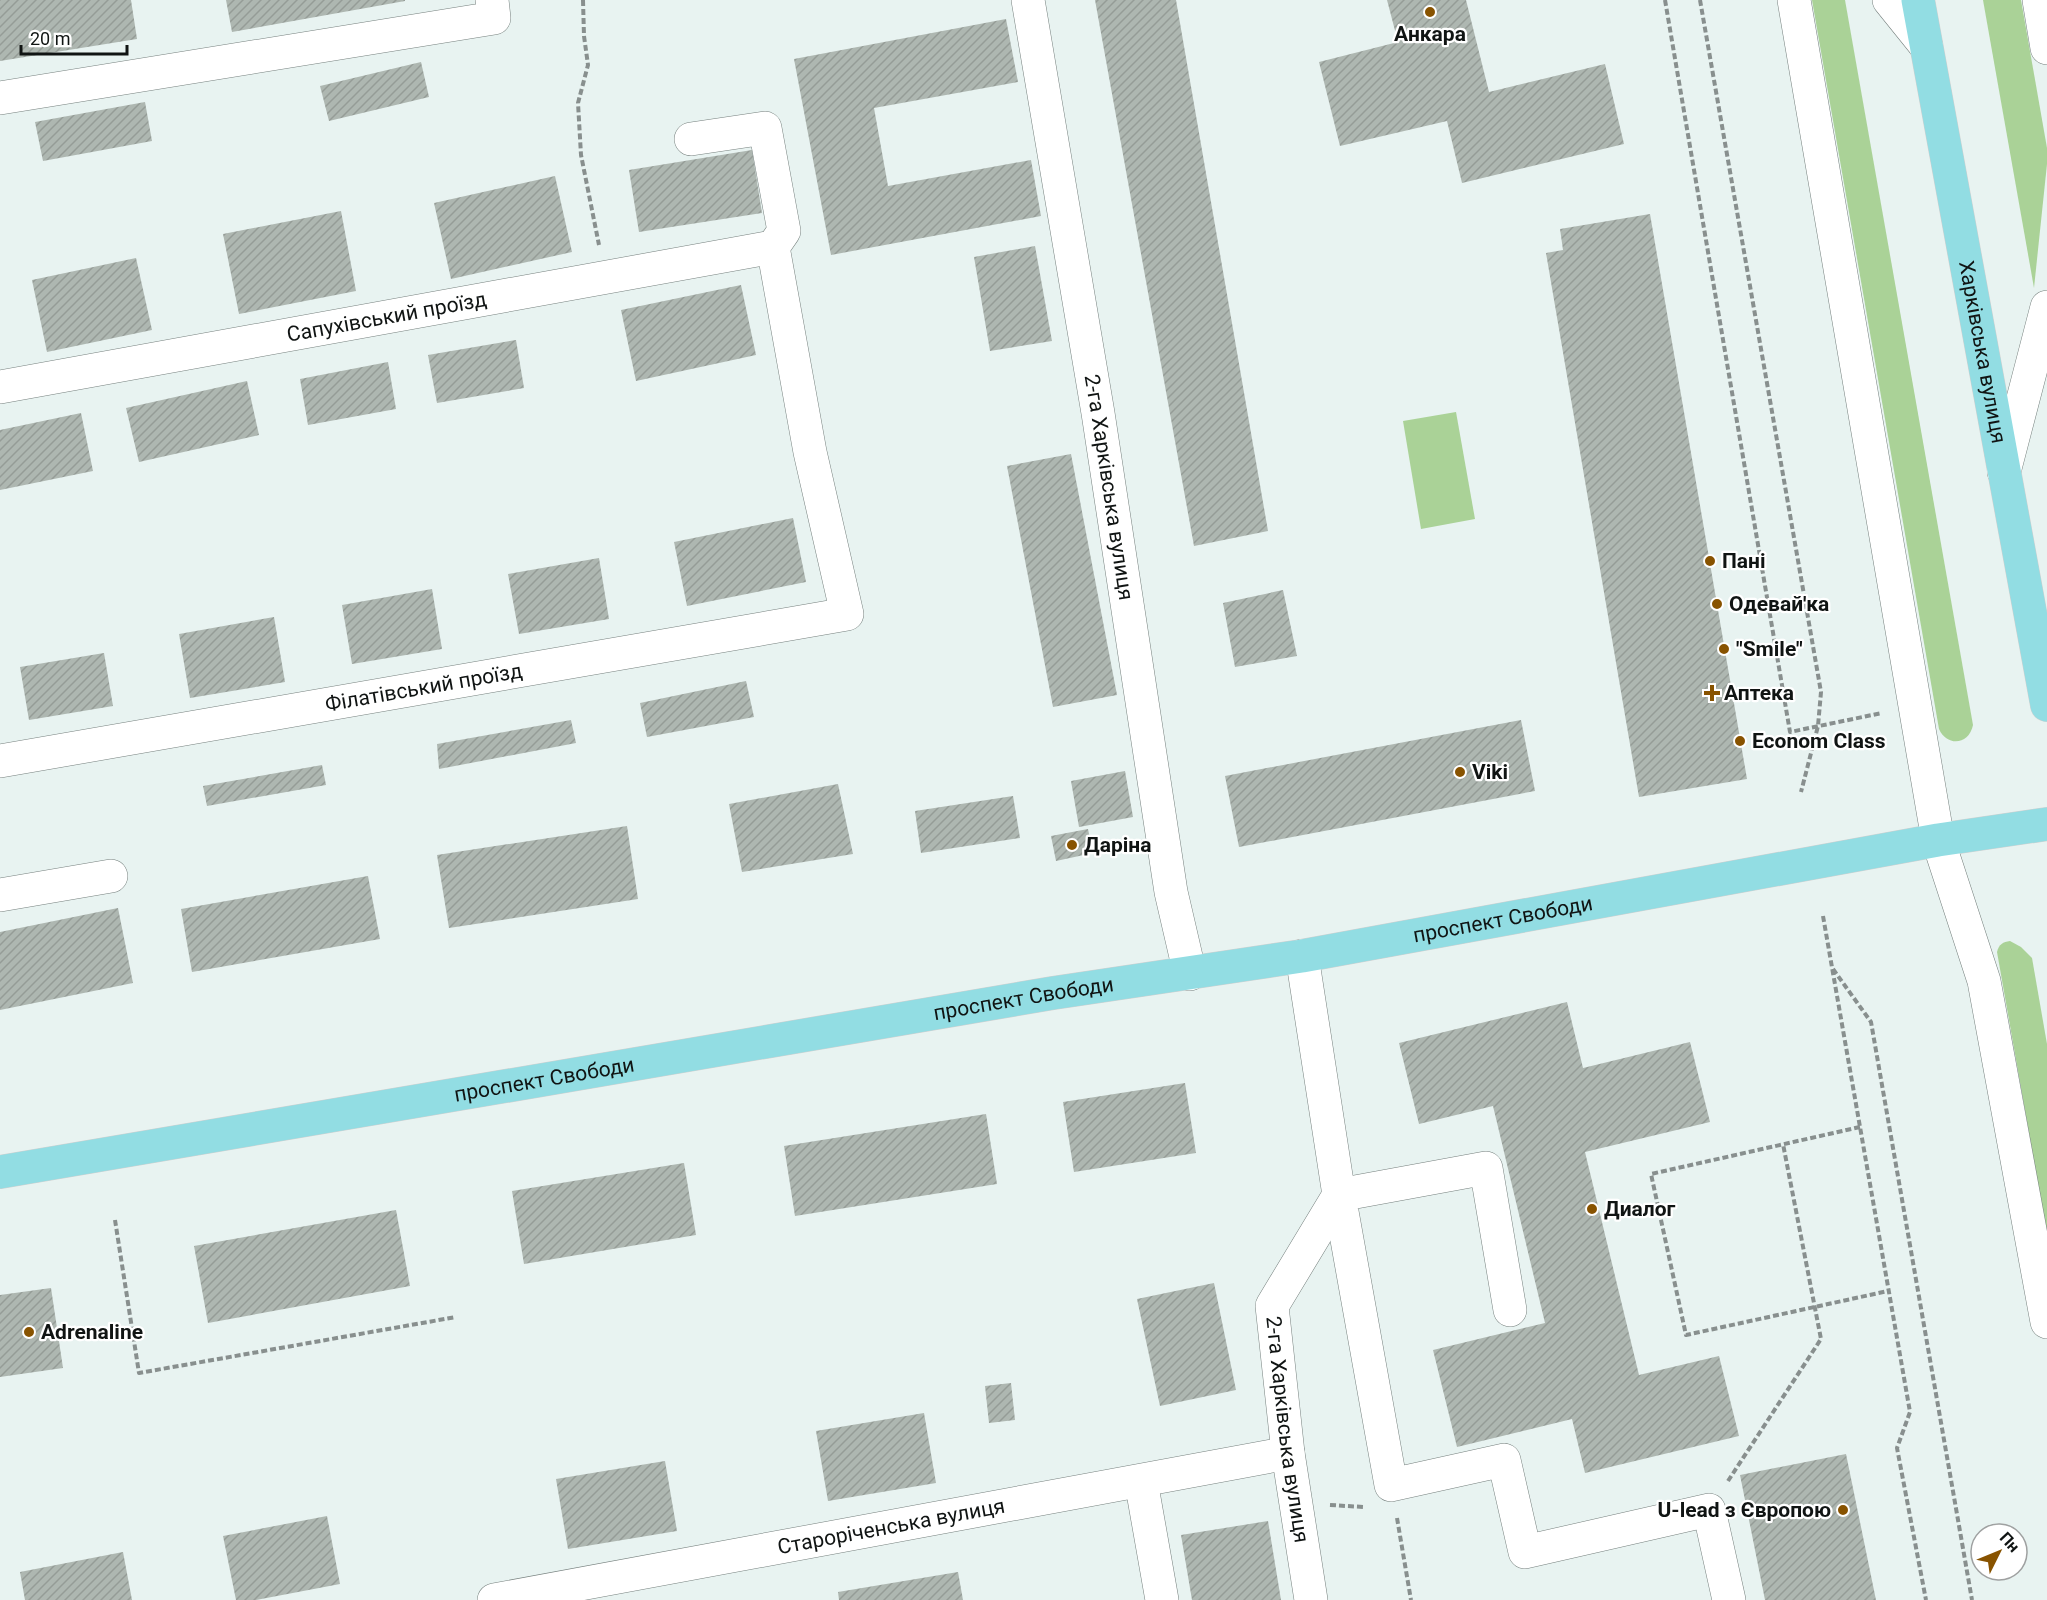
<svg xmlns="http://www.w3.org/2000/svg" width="2047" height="1600" font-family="Roboto,sans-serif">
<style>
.grass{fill:#aad297}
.building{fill:url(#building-hatch)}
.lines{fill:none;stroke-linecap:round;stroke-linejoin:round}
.minor-casing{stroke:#76807e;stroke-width:34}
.major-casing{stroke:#cfd0d0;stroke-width:34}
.path{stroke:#888f8e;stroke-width:4;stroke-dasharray:6 3;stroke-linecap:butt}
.minor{stroke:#fff;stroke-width:33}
.major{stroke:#92dde3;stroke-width:33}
.poi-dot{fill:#885300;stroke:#fff;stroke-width:2}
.labels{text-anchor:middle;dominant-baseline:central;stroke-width:4.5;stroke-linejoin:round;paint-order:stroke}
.poi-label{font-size:21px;font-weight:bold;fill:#101413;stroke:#fff;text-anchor:start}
.street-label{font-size:21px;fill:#101413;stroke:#fff}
</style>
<defs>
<pattern id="building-hatch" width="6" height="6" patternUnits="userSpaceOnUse" patternTransform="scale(1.5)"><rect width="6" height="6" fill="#aeb7b1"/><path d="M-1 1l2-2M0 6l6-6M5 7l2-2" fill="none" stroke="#959c97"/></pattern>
</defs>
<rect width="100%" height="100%" fill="#e8f3f1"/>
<g class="grass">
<path d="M1812,0H1845L1973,725C1969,745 1947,747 1939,729Z"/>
<polygon points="1983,0 2021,0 2047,148 2047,164 2034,288"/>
<polygon points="1456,412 1475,519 1421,529 1403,421"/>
<path d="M2010,941L2021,947L2032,958L2047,1044V1235L1997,952C1999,944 2003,942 2010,941Z"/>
</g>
<g class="building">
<polygon points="0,0 131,0 137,39 0,61"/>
<polygon points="226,0 405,0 405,1 232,32"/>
<polygon points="1095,0 1176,0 1268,531 1194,546"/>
<polygon points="1387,0 1466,0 1489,92 1605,64 1624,144 1462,183 1447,121 1340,146 1319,62 1398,42"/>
<polygon points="1006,19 1018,82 874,108 888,186 1031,160 1041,216 831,255 794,59"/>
<polygon points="421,62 429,97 329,121 320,86"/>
<polygon points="145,102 152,141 43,161 35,122"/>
<polygon points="752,150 762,213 639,232 629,170"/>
<polygon points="555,176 572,252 451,279 434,203"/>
<polygon points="341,211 356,291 239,314 223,234"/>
<polygon points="1650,214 1747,779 1639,797 1546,253 1563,250 1560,229"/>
<polygon points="1035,246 1052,341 990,351 974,257"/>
<polygon points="136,258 152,330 47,352 32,280"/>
<polygon points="741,285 756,355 636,381 621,310"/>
<polygon points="516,340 524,388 437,403 428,355"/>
<polygon points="388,362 396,409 308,425 300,379"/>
<polygon points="247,381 259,435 139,462 126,408"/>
<polygon points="81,413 93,471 0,490 0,430"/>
<polygon points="1071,454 1117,695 1053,707 1007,466"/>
<polygon points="793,518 806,582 687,606 674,542"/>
<polygon points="599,558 609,619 519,634 508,574"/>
<polygon points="432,589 442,649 352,664 342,605"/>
<polygon points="1283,590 1297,656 1235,667 1223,603"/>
<polygon points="274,617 285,682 190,698 179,634"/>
<polygon points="104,653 113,706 29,720 20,667"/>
<polygon points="746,681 754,717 647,737 640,703"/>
<polygon points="571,720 576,743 439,769 437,744"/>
<polygon points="1521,720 1535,791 1239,847 1225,776"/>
<polygon points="322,765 326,785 207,806 203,786"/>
<polygon points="1125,771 1133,817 1079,827 1071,781"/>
<polygon points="838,784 853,854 742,872 729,804"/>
<polygon points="1013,796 1020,838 921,853 915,811"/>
<polygon points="627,826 638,899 449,928 437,855"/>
<polygon points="1088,829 1093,853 1056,861 1051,836"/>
<polygon points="368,876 380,939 192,972 181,909"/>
<polygon points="118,908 133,983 0,1010 0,932"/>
<polygon points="1567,1002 1583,1068 1690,1042 1710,1122 1585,1152 1639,1375 1719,1356 1739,1436 1585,1473 1572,1419 1457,1447 1433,1350 1545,1323 1493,1106 1419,1124 1399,1043"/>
<polygon points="1185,1083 1196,1153 1074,1172 1063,1102"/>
<polygon points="986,1114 997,1184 795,1216 784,1146"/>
<polygon points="684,1163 696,1235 524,1264 512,1191"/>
<polygon points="396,1210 410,1286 208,1323 194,1246"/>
<polygon points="1214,1283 1236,1390 1160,1406 1137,1299"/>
<polygon points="51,1288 63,1368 0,1377 0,1295"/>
<polygon points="1011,1383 1015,1420 989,1423 985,1386"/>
<polygon points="924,1413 936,1483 828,1501 816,1431"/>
<polygon points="1846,1454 1876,1600 1765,1600 1740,1475"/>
<polygon points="665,1461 677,1531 568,1549 556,1479"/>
<polygon points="327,1516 340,1584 256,1600 236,1600 223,1536"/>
<polygon points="1268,1521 1281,1600 1192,1600 1181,1535"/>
<polygon points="123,1552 132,1600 25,1600 20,1572"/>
<polygon points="958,1572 963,1600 839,1600 838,1592"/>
</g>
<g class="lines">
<g class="minor-casing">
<g id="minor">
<path id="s1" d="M1028,0L1098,413L1171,892L1190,974"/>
<polyline points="1794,0 1938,840 1984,981 2047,1322"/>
<polyline points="1889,0 1926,46"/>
<polyline points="2039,0 2047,48"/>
<polyline points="0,98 494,18 492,0"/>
<path id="s2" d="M0,387L773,247"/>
<polyline points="2004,472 2047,307"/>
<path id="s3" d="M0,761L847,614L810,452L773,247L784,231L765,128L691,139"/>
<polyline points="0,895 111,876"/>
<path id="s4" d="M1302,956L1339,1195L1272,1306L1288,1453L1311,1600"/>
<polyline points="1510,1310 1486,1168 1339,1195 1391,1485 1504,1460 1525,1552 1709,1510 1729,1600"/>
<polyline points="1141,1481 1162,1600"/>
<path id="s5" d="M494,1600L1288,1453"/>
</g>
</g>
<g class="major-casing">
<g id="major">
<path id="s6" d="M1918,0L2047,705"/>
<path id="s7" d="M0,1172L1053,993L1302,956L1938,840L2047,824"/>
</g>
</g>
<g class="path">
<polyline points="583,0 584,36 588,65 578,103 581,155 599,245"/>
<polyline points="1665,0 1790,732 1882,713"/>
<polyline points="1700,0 1821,692 1818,726 1801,792"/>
<polyline points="1823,916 1910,1412 1897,1448 1926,1600"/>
<polyline points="1833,969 1871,1022 1972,1600"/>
<polyline points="1860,1127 1651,1174 1686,1335 1888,1291"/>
<polyline points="115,1220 139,1373 456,1317"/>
<polyline points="1728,1481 1821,1339 1783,1144"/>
<polyline points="1330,1505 1364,1507"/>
<polyline points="1397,1518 1411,1600"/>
</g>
<use href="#minor" class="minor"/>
<use href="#major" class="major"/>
</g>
<g class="poi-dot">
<circle cx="1430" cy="12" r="6"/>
<circle cx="1710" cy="561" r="6"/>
<circle cx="1717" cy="604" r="6"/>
<circle cx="1724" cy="649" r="6"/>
<path d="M1709 684h6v6h6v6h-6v6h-6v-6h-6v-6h6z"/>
<circle cx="1740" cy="741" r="6"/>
<circle cx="1460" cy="772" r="6"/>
<circle cx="1072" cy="845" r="6"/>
<circle cx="1592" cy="1209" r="6"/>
<circle cx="29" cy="1332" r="6"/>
<circle cx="1843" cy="1510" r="6"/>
</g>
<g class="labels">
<g class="poi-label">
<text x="1430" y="34" text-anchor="middle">Анкара</text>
<text x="1722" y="561">Пані</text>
<text x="1729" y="604">Одевай'ка</text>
<text x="1736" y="649">"Smile"</text>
<text x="1724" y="693">Аптека</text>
<text x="1752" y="741">Econom Class</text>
<text x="1472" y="772">Viki</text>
<text x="1084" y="845">Даріна</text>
<text x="1604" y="1209">Диалог</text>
<text x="41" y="1332">Adrenaline</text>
<text x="1831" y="1510" text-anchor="end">U-lead з Європою</text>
</g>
<g class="street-label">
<text stroke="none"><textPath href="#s2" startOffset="393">Сапухівський проїзд</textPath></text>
<text stroke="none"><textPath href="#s6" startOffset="358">Харківська вулиця</textPath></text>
<text stroke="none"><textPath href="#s1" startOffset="494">2-га Харківська вулиця</textPath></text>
<text stroke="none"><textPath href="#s3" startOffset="430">Філатівський проїзд</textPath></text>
<text stroke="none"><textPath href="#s7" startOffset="1524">проспект Свободи</textPath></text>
<text stroke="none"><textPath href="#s7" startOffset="1038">проспект Свободи</textPath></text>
<text stroke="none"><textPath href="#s7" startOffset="552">проспект Свободи</textPath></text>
<text stroke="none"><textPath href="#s4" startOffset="496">2-га Харківська вулиця</textPath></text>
<text stroke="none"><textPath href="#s5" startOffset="404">Староріченська вулиця</textPath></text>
</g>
</g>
<g transform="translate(1999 1552) rotate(47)"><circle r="28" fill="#ffffff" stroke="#9fa1a1" stroke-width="1.5"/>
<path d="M0-4.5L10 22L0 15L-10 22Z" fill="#885300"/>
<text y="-9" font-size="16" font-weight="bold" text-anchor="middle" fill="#101413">Пн</text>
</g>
<path d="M21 45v9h106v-9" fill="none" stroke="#101413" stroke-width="3"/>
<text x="30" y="45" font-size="18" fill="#101413" stroke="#ffffff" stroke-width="4.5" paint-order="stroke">20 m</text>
</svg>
